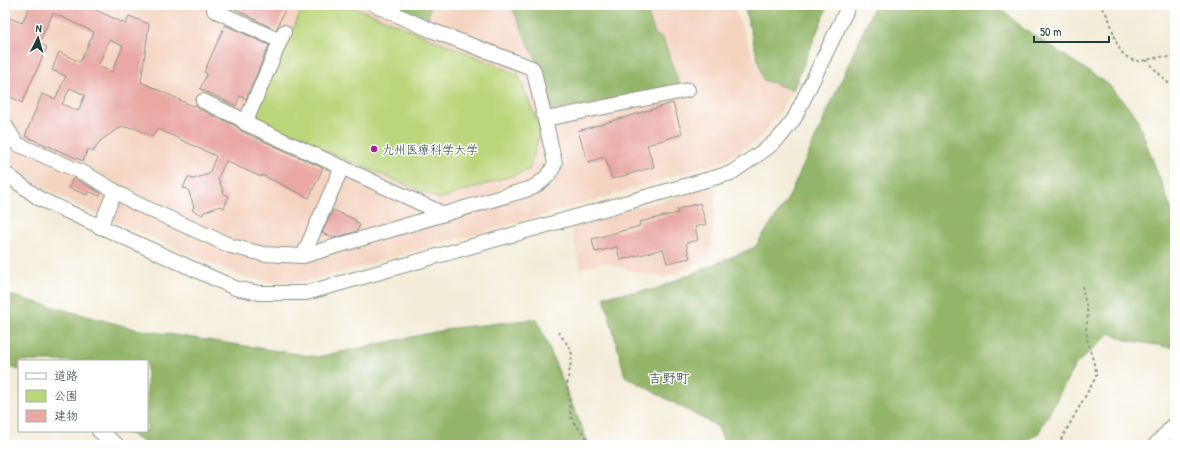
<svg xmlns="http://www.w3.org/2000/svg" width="1180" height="450" font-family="'Patrick Hand','Klee One',sans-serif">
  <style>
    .built { fill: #f4d3c0 }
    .green { fill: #bbd57a; stroke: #6d8957 }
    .forest { fill: #94b66a; stroke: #5a7a4f }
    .building { fill: #e9a8a4; fill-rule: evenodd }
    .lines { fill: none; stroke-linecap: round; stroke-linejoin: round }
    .minor-casing { stroke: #899486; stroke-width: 16 }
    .path { stroke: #899486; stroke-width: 2; stroke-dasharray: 3 3; stroke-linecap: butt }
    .minor { stroke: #fff; stroke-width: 14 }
    .poi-dot { fill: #b5179e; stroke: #fff; stroke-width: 1.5 }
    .labels { text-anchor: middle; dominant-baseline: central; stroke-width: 3; stroke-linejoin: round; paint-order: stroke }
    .poi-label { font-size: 12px; fill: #1f3d34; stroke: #fff; text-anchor: start }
    .quarter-label { font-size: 14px; fill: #1f3d34; stroke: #fff }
  </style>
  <rect width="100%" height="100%" fill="#fff"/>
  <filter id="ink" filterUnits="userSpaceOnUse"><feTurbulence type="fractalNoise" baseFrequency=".025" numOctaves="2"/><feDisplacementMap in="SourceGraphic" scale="8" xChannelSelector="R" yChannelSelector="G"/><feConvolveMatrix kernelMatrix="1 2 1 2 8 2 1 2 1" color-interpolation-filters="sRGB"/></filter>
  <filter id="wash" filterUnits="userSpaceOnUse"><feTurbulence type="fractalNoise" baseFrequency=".012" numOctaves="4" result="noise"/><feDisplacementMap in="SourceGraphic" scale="16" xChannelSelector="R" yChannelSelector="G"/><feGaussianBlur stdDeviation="0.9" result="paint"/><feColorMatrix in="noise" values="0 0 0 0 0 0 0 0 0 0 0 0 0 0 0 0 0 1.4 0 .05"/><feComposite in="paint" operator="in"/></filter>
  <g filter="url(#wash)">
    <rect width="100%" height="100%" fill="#f3ecd8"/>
    <path class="built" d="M5 5H391L428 22 430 5H511L539 67 552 111 655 34 647 11 653 5H733L763 80 793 90 778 115 758 140 722 161 589 202 345 271 311 280 283 283 245 278 86 209 42 187 20 171 5 157Z
      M716 186 710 258 666 277 640 273 604 262 580 269 571 225Z"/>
    <path class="green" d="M304 5H349L518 74 541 131 529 170 440 199 251 120Z"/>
    <path class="forest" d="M391 5H430L428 22Z
      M511 5H653L647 11 655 34 663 39 681 88 552 111 539 67Z
      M744 5H828L793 90 763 80Z
      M875 5H997L1024 29 1108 84 1136 116 1175 219V348L1126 340 1110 333 1075 365 1038 434 1016 445H725L718 427 625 376 604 296 656 289 755 247 789 197Z
      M5 294 135 329 317 357 454 328 537 319 589 445 146 444 125 431H147V361H19V370L5 365Z"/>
    <g id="blocks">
      <path class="building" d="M30 5H85L126 24 129 16 149 24 141 82 193 106 196 105 199 109 236 126 241 131 323 168 309 198 262 175 261 177 226 161 218 178 224 194 229 196 224 208 220 206 204 212 203 215 192 210 194 207 188 189 183 188 188 177 193 179 209 174 216 156 158 129 152 137 135 128 123 127 116 130 100 141 93 152 88 149 83 161 25 136 42 94 55 99 66 76 52 70 59 52 80 62 94 32 53 13 39 43 47 47 22 103 5 94V16L22 23ZM109 40 123 46 112 72 98 66ZM70 88 85 95 78 111 62 104Z
        M227 5H287L276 30Z
        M225 25 269 45 246 99 240 96 236 106 200 89 207 74 204 72Z
        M673 103 682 134 647 145 654 167 612 179 605 157 588 162 578 131Z
        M73 178 101 193 100 196 88 191 87 195 69 188Z
        M700 203 706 224 695 227 698 240 686 243 690 258 667 263 663 249 620 260 617 247 595 252 592 239 640 226 639 222 678 213 677 209Z
        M333 210 356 220 355 222 360 225 357 231 334 238 322 233Z"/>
    </g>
  </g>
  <g filter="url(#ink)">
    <use href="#blocks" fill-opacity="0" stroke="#899486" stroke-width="1"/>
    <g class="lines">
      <g class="minor-casing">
        <path id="minor" d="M214 10 280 41
          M203 101 241 119 245 123 444 214
          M546 119 688 90
          M245 123 284 32
          M5 125 17 144 88 175 135 203 231 246 263 254 303 256 532 188C543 181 550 176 555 163L534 72 532 68 428 29 375 5
          M5 173 40 199 235 288 259 293H306L731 173 766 149 780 137 794 119 849 5
          M100 227 115 191
          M303 256 342 167
          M99 431 117 445
          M1155 445 1175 424"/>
      </g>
      <path class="path" d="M1097 5C1118 17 1108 49 1132 60 1141 63 1152 58 1160 57 1165 56 1170 58 1175 58
        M1146 60 1175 90
        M558 332 571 349 572 356 567 385 571 417 574 423 593 445
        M1058 445 1096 377V371L1087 339 1086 330 1088 314 1082 286"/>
      <use href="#minor" class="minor"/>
    </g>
  </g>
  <circle class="poi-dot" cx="374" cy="149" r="4"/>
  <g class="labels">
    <g class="poi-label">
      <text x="382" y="149">九州医療科学大学</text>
    </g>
    <g class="quarter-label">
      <text x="669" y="377">吉野町</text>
    </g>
  </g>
  <rect width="1180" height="450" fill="none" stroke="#fff" stroke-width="20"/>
  <rect x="18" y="360" width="130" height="72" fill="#ffffff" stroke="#a5b1ae"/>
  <rect x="26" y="373" width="20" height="6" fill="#ffffff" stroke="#a5b1ae"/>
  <text x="54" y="380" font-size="12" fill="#1f3d34">道路</text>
  <rect x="26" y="390" width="20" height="12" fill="#bbd57a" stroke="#a5b1ae"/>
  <text x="54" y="400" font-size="12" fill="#1f3d34">公園</text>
  <rect x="26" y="410" width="20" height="12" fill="#e9a8a4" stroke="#a5b1ae"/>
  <text x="54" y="420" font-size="12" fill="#1f3d34">建物</text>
  <g transform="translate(38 38) rotate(5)" stroke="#ffffff" stroke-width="3" paint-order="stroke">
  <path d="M0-3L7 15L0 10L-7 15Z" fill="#1f3d34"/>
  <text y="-6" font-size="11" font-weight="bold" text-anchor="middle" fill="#1f3d34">N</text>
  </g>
  <path d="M1034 36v6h75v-6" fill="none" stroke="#1f3d34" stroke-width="2"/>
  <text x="1040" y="36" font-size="12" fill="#1f3d34" stroke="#ffffff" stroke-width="3" paint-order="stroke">50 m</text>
</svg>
